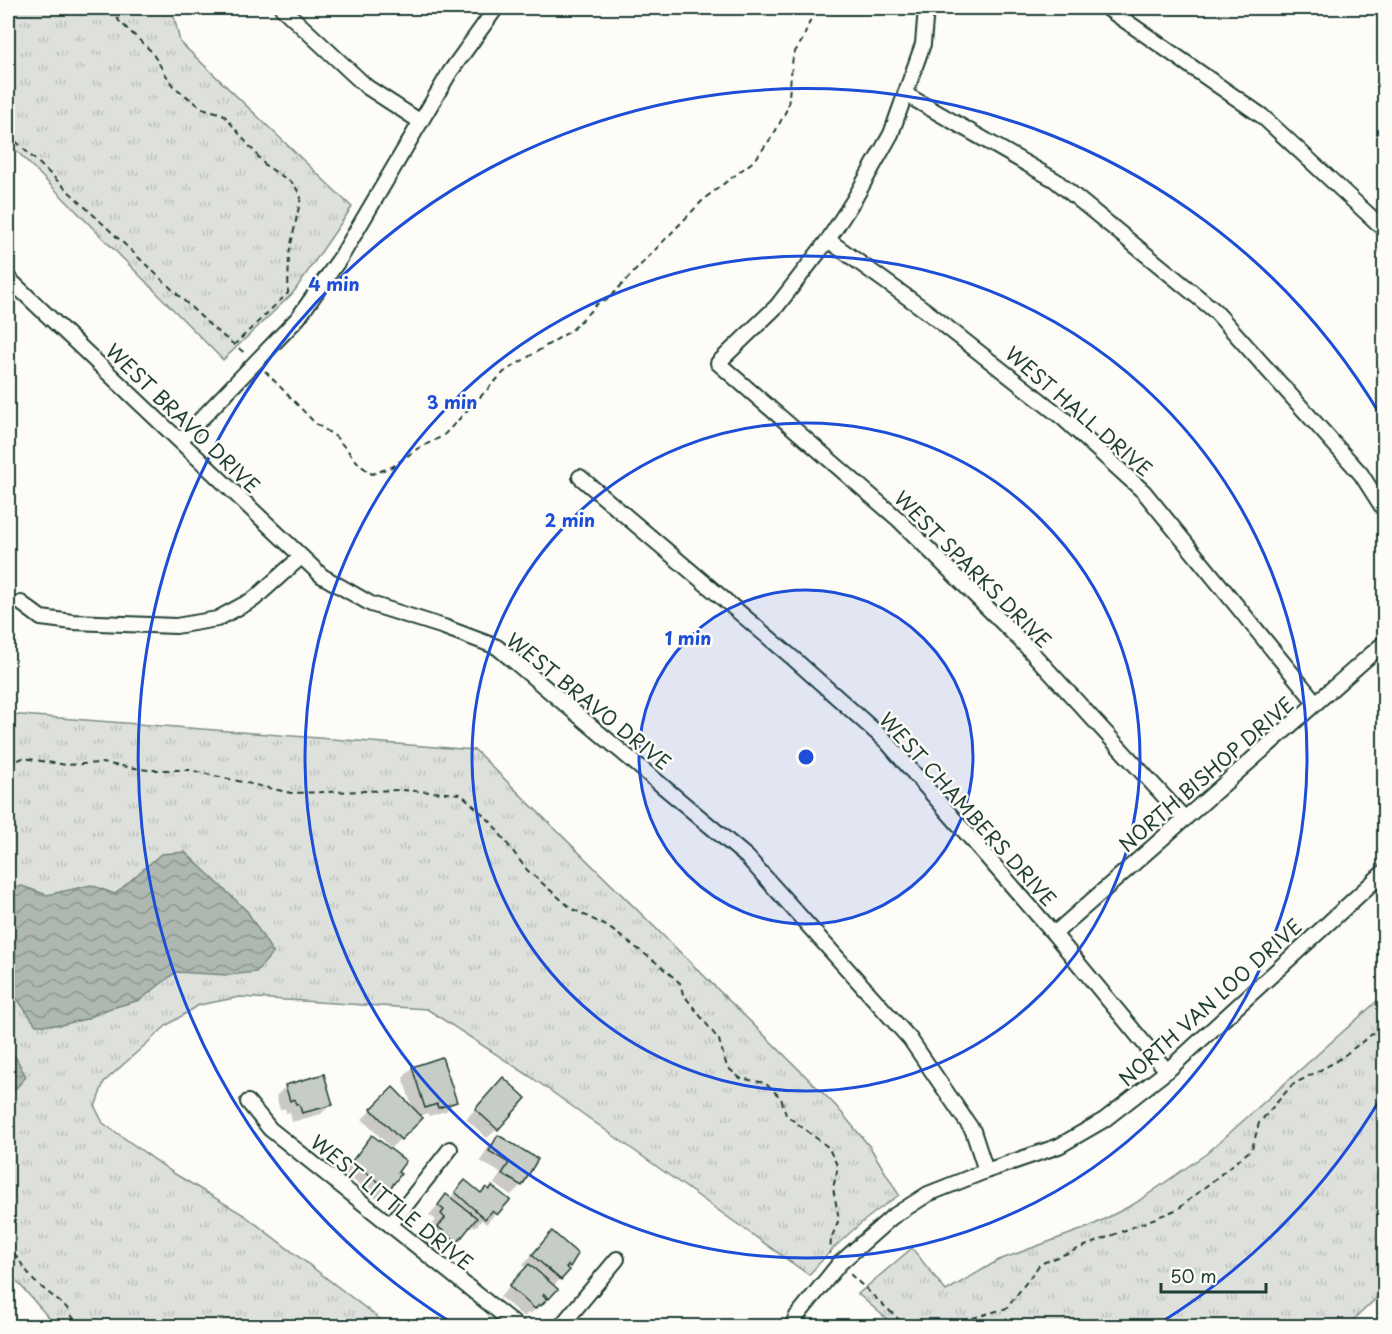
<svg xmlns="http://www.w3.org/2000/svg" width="1392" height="1334" font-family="'Playpen Sans',sans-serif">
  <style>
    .grass { fill: url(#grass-tufts); stroke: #7e8e88; stroke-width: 1.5 }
    .water { fill: url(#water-waves); stroke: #75877f; stroke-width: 1.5 }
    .shadow { fill: #0003 }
    .building { fill: #c6cdc7; stroke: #1f3d34; stroke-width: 1.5 }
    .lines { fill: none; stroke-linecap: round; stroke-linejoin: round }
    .minor-casing { stroke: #1f3d34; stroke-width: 18 }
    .path { stroke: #1f3d34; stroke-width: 2; stroke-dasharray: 6 4.5; stroke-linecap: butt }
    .minor { stroke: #fdfcf7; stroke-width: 14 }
    .ring { fill: none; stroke: #1d4ed8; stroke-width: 3 }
    .labels { text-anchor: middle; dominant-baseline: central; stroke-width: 5; stroke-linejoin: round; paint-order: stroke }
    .street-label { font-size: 20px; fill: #1f3d34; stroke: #fdfcf7 }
    .centre { fill: #1d4ed8; stroke: #fdfcf7; stroke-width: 3 }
    .ring-label { font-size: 18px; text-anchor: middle; font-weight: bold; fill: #1d4ed8; stroke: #fdfcf7; stroke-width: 5; stroke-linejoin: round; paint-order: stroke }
  </style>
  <defs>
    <pattern id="grass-tufts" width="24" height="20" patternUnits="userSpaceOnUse" patternTransform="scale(1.5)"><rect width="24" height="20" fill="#dde0db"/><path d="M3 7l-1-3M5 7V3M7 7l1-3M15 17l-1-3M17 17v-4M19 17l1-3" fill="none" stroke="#bdc1bd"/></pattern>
    <pattern id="water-waves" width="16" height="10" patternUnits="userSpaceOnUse" patternTransform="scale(1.5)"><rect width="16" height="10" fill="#aeb8b1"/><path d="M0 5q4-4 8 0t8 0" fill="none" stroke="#8d9791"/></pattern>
  </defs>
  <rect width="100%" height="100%" fill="#fdfcf7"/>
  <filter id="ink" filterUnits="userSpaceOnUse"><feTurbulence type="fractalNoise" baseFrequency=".0167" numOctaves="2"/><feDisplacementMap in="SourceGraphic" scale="12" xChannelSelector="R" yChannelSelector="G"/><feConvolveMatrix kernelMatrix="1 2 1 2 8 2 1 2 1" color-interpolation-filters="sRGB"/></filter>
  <g filter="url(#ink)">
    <path class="grass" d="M8 8H172L180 42 352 207 293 293 223 360 8 142Z
      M8 714 475 750 836 1106 870 1147 899 1195C866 1217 835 1244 809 1275L531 1077 427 1009 240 997 199 1005 167 1025 104 1082 95 1107 103 1123 175 1174 244 1215 389 1326H56L8 1271Z
      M1384 995V1291L1347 1326H895L858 1294 912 1248 946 1291 999 1260 1089 1227 1134 1204 1206 1154Z"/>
    <path class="water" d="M185 852 247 911 273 953 256 972 228 975 176 972 140 1000 108 1009 86 1019 61 1025H36L15 996 8 988V889L22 886 47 895 91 885 115 894 161 854Z
      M8 1051 14 1054 26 1077 8 1097Z"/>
    <path class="shadow" d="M441 1059 455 1101 446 1111 429 1116 427 1113 419 1116 421 1118 391 1148 362 1119 393 1089 413 1110 403 1078 412 1068Z
      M286 1086 331 1104 321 1114 292 1122 290 1112 286 1113 285 1108 280 1110 276 1096Z
      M494 1089 497 1129 487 1138 466 1119Z
      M372 1137 399 1175 378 1199 343 1172Z
      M498 1137 521 1185 511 1195 494 1184 501 1173 480 1161 489 1146Z
      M455 1192 481 1194 507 1201 486 1224 482 1220 475 1227 471 1224 448 1251 429 1237 436 1228 432 1225 436 1220 429 1215 446 1196 450 1199Z
      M543 1243 577 1254 567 1269 568 1270 553 1287 548 1298 530 1314 528 1313 524 1317 500 1297 526 1268 523 1265Z"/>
    <path class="building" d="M442 1057 457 1102 438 1108 437 1104 425 1108 412 1067Z
      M324 1074 333 1105 302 1113 299 1104H296L294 1099 290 1101 285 1085Z
      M503 1077 526 1098 498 1130 475 1109Z
      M393 1087 423 1118 401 1140 371 1109Z
      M372 1135 406 1161 398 1172 401 1174 389 1190 352 1161Z
      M498 1135 538 1159 522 1186 502 1174 509 1163 489 1151Z
      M465 1180 481 1193 486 1187 489 1190 492 1186 510 1200 497 1215 492 1211 485 1219 455 1192Z
      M446 1194 477 1218 458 1242 438 1227 445 1218 441 1214 444 1210 438 1205Z
      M552 1231 578 1254 570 1267 568 1265 566 1267 570 1270 561 1280 532 1255Z
      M529 1264 558 1289 549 1299 544 1294 543 1296 547 1299 541 1306 539 1304 535 1309 509 1286Z"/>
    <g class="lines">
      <g class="minor-casing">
        <path id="minor" d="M282 8 367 87 421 122
          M926 8 923 44 891 134 855 198 828 240 777 306 718 363 899 520 1024 644 1185 819
          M1107 8 1262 116 1384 229
          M905 94 1055 180 1215 311 1361 474 1384 510
          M828 240 925 310 1064 419 1144 492 1316 703
          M8 278 322 576 371 604 444 627 497 647 747 857 910 1039 973 1131 986 1171
          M180 441 298 318 341 257 450 72 496 8
          M580 477 794 659 886 741 1054 934 1167 1071
          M21 603 41 618 73 622 176 626 217 619 254 599 301 557
          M1054 934 1384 643
          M248 1102 270 1129 517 1326
          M391 1224 450 1149
          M561 1326 617 1259
          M792 1326 797 1316 839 1264 892 1217 928 1194 986 1171 1059 1146 1104 1120 1167 1071 1384 872"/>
      </g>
      <path class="path" d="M112 8 119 21 151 51 173 86 202 108 223 114 265 165 294 184 301 197 289 254 288 293 235 344
        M8 134 214 329 246 354
        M265 371 315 423 336 437 360 465 372 474 392 467 417 449 443 436 504 372 572 330 597 304 607 300 705 198 755 160 774 134 788 107 793 55 803 39 815 8
        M8 764 23 758 66 765 101 763 148 770H189L291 793 402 790 461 794 491 822 527 870 571 908 608 927 657 963 680 983 683 994 719 1040 727 1067 740 1078 765 1083 781 1098 786 1115 828 1147 838 1167 833 1188 839 1219 831 1239 830 1254
        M8 1245 34 1281 67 1308 78 1326
        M850 1274 906 1326
        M965 1326 973 1318 1007 1308 1040 1264 1178 1209 1252 1149 1259 1123 1292 1085 1337 1061 1384 1025"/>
      <use href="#minor" class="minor"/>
    </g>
  </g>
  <circle cx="806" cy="757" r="167" fill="#1d4ed8" fill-opacity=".12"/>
  <g class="ring">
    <circle cx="806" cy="757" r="167"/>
    <circle cx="806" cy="757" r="334"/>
    <circle cx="806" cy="757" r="501"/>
    <path d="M1382 1096A668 668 0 0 1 1160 1323M452 1323A668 668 0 1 1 1382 418"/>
  </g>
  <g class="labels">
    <g class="street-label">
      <text transform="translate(1079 411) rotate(41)">WEST HALL DRIVE</text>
      <text transform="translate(183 418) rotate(44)">WEST BRAVO DRIVE</text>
      <text transform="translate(973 569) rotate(45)">WEST SPARKS DRIVE</text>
      <text transform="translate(589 701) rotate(39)">WEST BRAVO DRIVE</text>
      <text transform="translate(1206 774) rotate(-41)">NORTH BISHOP DRIVE</text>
      <text transform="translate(968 809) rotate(48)">WEST CHAMBERS DRIVE</text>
      <text transform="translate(1210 1002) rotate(-42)">NORTH VAN LOO DRIVE</text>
      <text transform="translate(392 1202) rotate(39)">WEST LITTLE DRIVE</text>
    </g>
  </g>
  <circle cx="806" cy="757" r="9" class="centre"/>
  <g class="ring-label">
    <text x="334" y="291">4 min</text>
    <text x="452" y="409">3 min</text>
    <text x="570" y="527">2 min</text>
    <text x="688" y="645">1 min</text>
  </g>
  <rect width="1392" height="1334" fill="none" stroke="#fdfcf7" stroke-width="30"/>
  <rect x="15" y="15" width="1362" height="1304" fill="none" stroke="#1f3d34" stroke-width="2" filter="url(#ink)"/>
  <path d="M1161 1283v9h105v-9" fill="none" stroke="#1f3d34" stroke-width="3"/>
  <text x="1170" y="1283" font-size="18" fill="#1f3d34" stroke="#fdfcf7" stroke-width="4.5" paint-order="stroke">50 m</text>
</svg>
